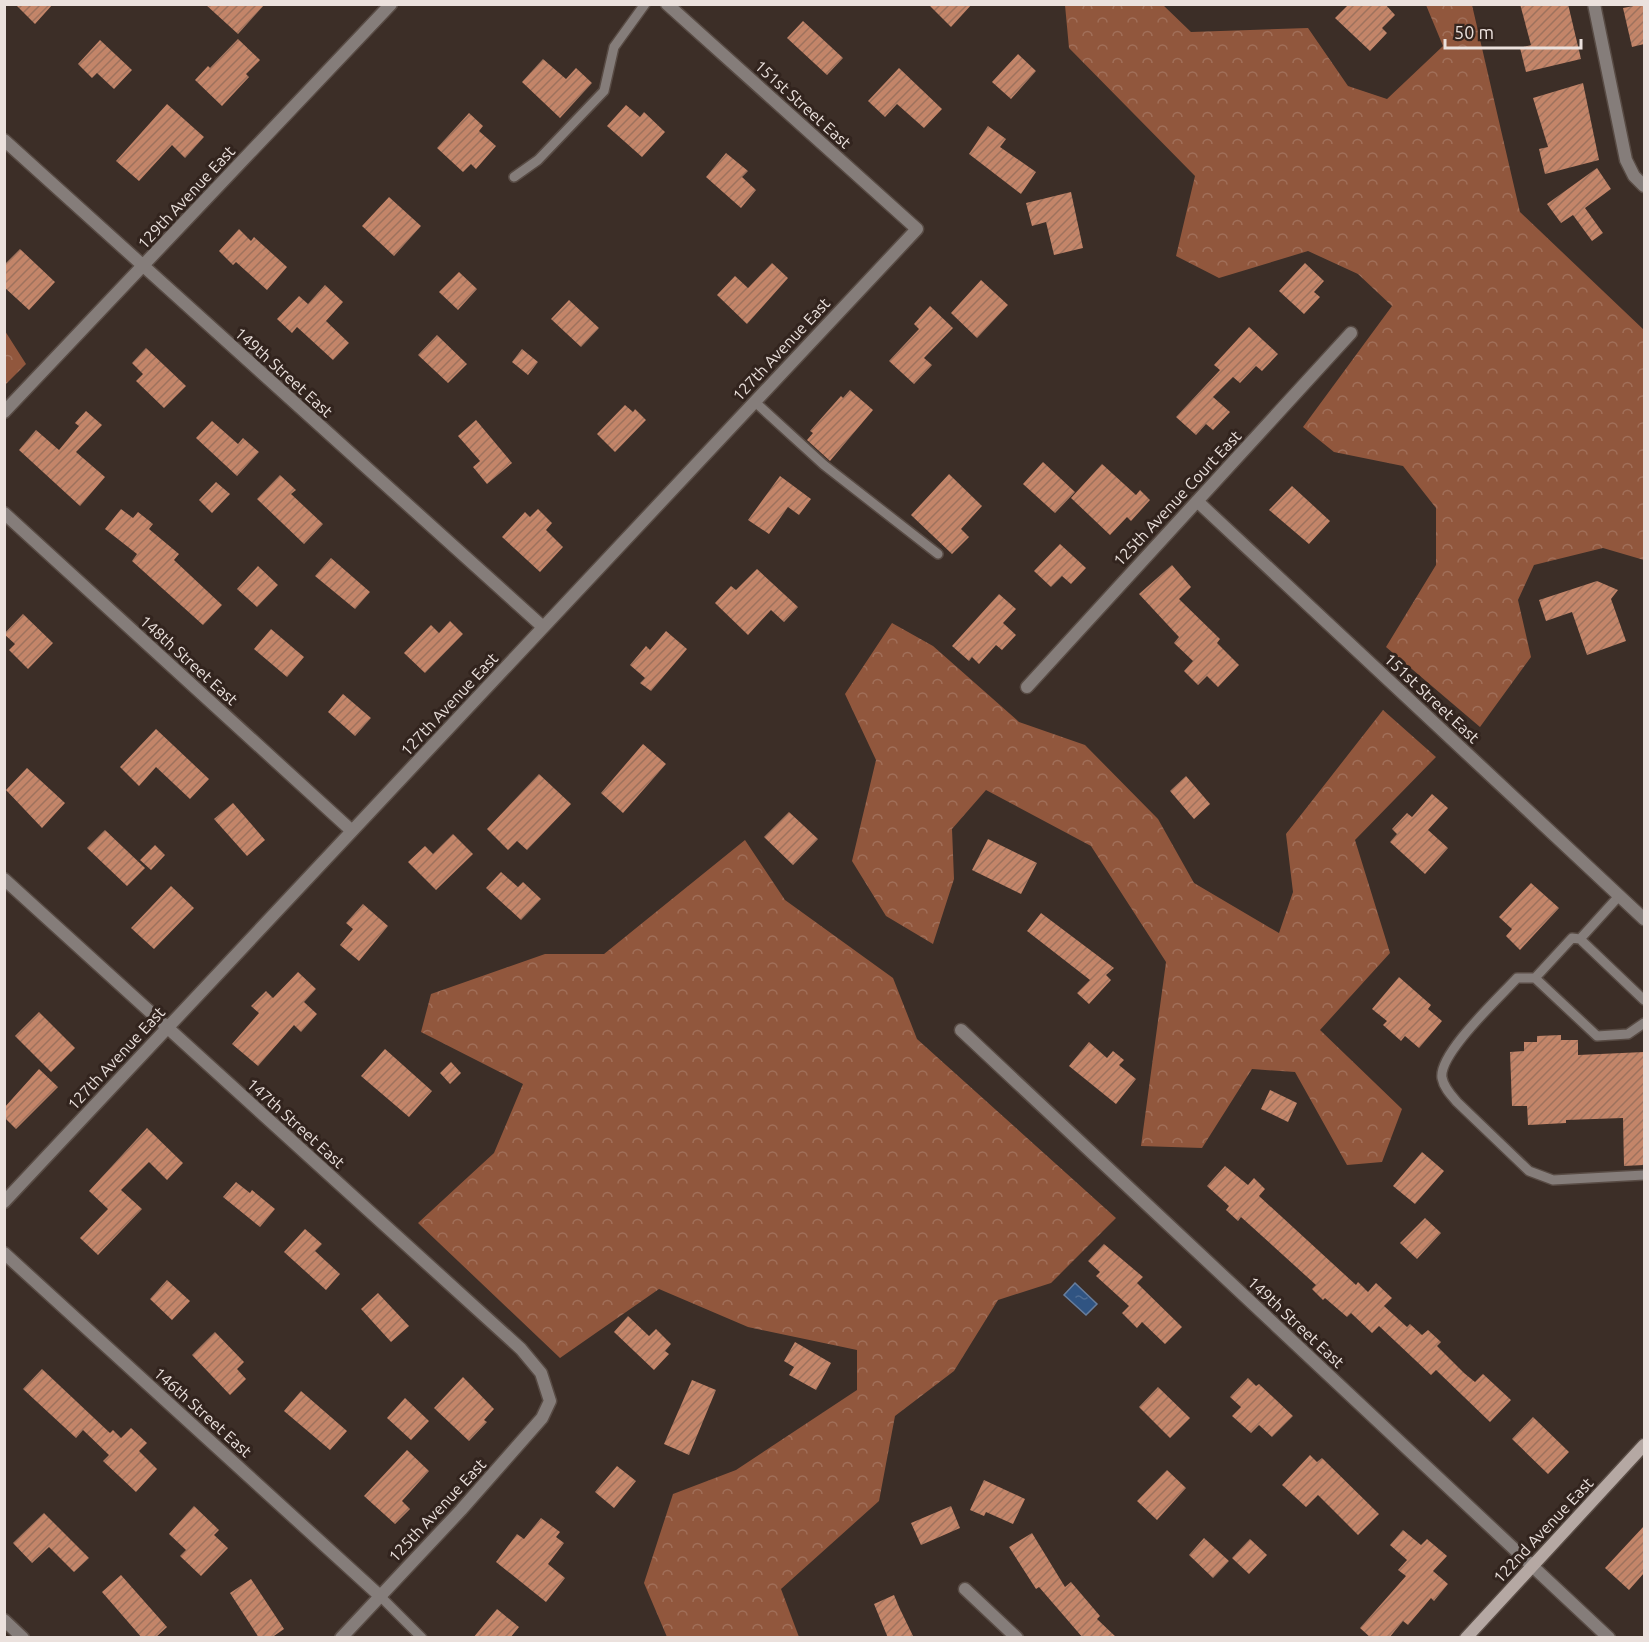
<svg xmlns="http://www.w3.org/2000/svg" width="1649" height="1642" font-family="Ubuntu,sans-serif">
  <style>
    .forest { fill: url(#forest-crowns) }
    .water { fill: url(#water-ripples); stroke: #687e9d; stroke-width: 1.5 }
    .building { fill: url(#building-hatch) }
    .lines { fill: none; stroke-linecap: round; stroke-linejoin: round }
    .service-casing { stroke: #584b44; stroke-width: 12 }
    .minor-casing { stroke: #584b44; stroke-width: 15 }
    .secondary-casing { stroke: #584b44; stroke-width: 15 }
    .service { stroke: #857d7a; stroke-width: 9 }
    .minor { stroke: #857d7a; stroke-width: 12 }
    .secondary { stroke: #b5a8a3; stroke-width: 12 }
    .labels { text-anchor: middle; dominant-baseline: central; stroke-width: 6; stroke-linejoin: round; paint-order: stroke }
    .street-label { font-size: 16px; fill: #ebe1dd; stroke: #32241e }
  </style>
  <defs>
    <pattern id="forest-crowns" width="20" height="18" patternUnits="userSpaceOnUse" patternTransform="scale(1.5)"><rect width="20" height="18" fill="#91573d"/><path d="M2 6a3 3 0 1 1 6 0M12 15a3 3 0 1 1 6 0" fill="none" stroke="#a16f59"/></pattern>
    <pattern id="water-ripples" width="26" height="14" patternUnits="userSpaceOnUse" patternTransform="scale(1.5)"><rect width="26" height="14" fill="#305482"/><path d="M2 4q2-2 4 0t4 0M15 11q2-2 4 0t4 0" fill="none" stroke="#4e6c93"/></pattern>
    <pattern id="building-hatch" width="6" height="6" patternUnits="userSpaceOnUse" patternTransform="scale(1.5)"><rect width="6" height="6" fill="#c38569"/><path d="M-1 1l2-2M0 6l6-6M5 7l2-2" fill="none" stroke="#9e725d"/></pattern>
  </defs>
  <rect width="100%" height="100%" fill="#3c2e27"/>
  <path class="forest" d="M1065 5H1163L1191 32 1308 28 1348 86 1387 99 1443 46 1426 5H1472L1520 212 1644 330V560L1603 548 1534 565 1518 600 1531 657 1480 727 1386 647 1436 565V508L1403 466 1334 452 1303 427 1392 306 1358 274 1308 251 1219 278 1176 256 1195 176 1069 48Z
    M5 331 26 364 5 385H4Z
    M892 623 933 646 1019 722 1085 745 1158 819 1194 883 1279 933 1293 892 1286 834 1383 710 1436 757 1355 840 1390 953 1320 1030 1402 1109 1382 1162 1347 1165 1295 1072 1252 1069 1202 1148 1141 1146 1166 962 1091 846 986 790 952 829 954 879 933 944 886 916 852 861 876 760 845 694Z
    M745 840 785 900 893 978 917 1039 1116 1218 1051 1283 998 1300 954 1371 895 1416 879 1501 781 1589 799 1637H667L644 1583 673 1494 736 1470 857 1390V1350L748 1327 659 1289 560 1358 418 1223 494 1153 523 1084 421 1032 431 994 545 954H604Z"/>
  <path class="water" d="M1075 1283 1097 1304 1086 1315 1064 1295Z"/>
  <path class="building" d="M15 4H53L35 24Z
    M205 4H265L238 34Z
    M928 4H972L951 27Z
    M1349 4H1385L1395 15 1382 28 1387 33 1370 51 1335 18Z
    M1520 4H1568L1581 59 1526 72 1520 48 1531 45Z
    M1644 4V44L1632 47 1623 8Z
    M803 21 843 58 827 75 787 38Z
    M238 39 260 60 246 74 249 77 222 106 195 80 208 66 210 68Z
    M100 40 132 70 114 89 97 73 92 78 78 64Z
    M1018 54 1036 71 1011 99 992 82Z
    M543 59 566 79 576 68 592 83 560 118 522 82Z
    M899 68 942 109 924 128 897 104 885 117 868 101Z
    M1583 83 1599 160 1545 174 1539 149 1548 147 1533 98Z
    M167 104 204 137 185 158 172 145 139 181 116 161Z
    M626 105 640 117 644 112 665 132 642 157 607 126Z
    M469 113 483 126 479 131 496 146 476 169 471 164 463 172 437 148Z
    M988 126 1006 139 1000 147 1036 172 1021 194 969 154Z
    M726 153 748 171 742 177 756 190 741 208 706 177Z
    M1597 168 1611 189 1585 208 1603 233 1592 241 1573 215 1561 223 1547 204Z
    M1071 192 1083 248 1054 255 1046 222 1032 226 1026 203Z
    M389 197 421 226 394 256 362 226Z
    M239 229 251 241 254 237 287 267 267 290 236 262 233 265 219 251Z
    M20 249 55 282 29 310 4 287V265Z
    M772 263 788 278 747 324 717 295 735 276 748 288Z
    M1305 263 1324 281 1314 292 1320 297 1304 314 1279 291Z
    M459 272 477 289 458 310 439 292Z
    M981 280 1008 305 977 338 951 313Z
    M325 285 343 302 326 321 349 343 333 360 297 327 292 333 277 319 299 296 308 304Z
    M569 300 599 328 581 347 551 319Z
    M930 306 953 328 924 358 932 365 914 384 889 361 919 329 914 324Z
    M1249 327 1278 354 1262 371 1256 366 1240 383 1233 377 1213 397 1230 412 1213 430 1206 424 1196 435 1176 417 1220 370 1214 365Z
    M437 335 467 364 448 383 418 355Z
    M146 348 186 386 164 408 136 381 143 374 132 363Z
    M522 349 538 362 528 375 512 362Z
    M850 390 873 410 830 461 807 440 813 433 810 431 841 396 843 398Z
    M625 405 633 412 635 409 646 420 615 452 597 434Z
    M86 411 102 425 76 452 105 477 80 506 19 450 36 430 59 450 79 426 75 423Z
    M476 420 512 463 487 484 473 467 480 461 458 436Z
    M212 421 238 444 243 438 259 452 237 476 196 438Z
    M1043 462 1075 492 1055 513 1023 484Z
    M1102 464 1136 495 1140 490 1150 500 1131 521 1127 517 1110 535 1071 498Z
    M949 474 982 506 961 529 969 537 952 554 911 515Z
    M280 475 296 490 291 494 323 524 304 544 257 499Z
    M780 476 811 499 799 515 788 507 769 534 748 520Z
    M216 482 230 494 212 513 199 500Z
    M1292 486 1330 521 1309 544 1269 510Z
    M121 509 133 518 138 512 153 524 149 529 179 554 174 560 222 605 203 625 132 561 137 554 105 529Z
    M538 509 552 523 546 530 563 547 540 572 502 537 525 512 530 517Z
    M1060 544 1086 568 1071 584 1062 576 1051 587 1034 571Z
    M331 558 370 592 355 609 315 576Z
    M1172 565 1191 587 1179 599 1220 639 1217 643 1239 665 1218 687 1207 676 1198 685 1184 671 1193 661 1174 643 1179 637 1139 594Z
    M258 566 278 585 257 607 237 589Z
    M757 569 798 607 784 622 771 610 748 635 715 603 731 586 736 590Z
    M1597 581 1618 590 1611 599 1626 641 1587 655 1572 612 1546 621 1539 600Z
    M999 594 1016 609 1003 623 1016 635 1002 650 996 645 979 664 972 657 969 661 952 646Z
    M23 614 53 643 28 669 9 650 15 644 4 634Z
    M450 621 463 634 425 673 404 653 431 625 439 633Z
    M271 629 304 657 287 677 254 649Z
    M666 631 687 649 651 691 640 683 645 678 630 665 646 646 650 650Z
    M343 694 371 718 355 736 328 712Z
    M156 729 209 779 190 799 156 767 139 786 120 767Z
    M643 744 666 764 623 813 601 793Z
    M27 768 65 803 42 828 6 790Z
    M539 774 571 804 527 850 517 841 508 850 487 829Z
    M1186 776 1210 804 1194 819 1170 791Z
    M1432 794 1448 808 1428 830 1448 848 1425 874 1390 842 1397 834 1392 829 1407 813 1412 817Z
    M233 803 265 840 247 856 214 819Z
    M789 812 818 839 793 865 764 837Z
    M105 830 145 868 127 886 87 848Z
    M453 834 473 854 436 890 408 862 425 846 433 854Z
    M988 839 1037 863 1021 894 972 870Z
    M155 845 165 855 151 870 140 860Z
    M501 872 518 887 523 882 541 899 521 920 486 888Z
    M1531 883 1559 908 1520 950 1506 936 1512 929 1499 917Z
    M171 886 194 908 154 949 131 928Z
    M363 904 388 926 359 961 340 945 353 929 346 923Z
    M1041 913 1114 968 1106 975 1111 980 1089 1004 1077 993 1090 980 1027 931Z
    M298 972 316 989 304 1002 317 1014 301 1032 294 1025 258 1066 232 1044 259 1013 251 1006 266 991 273 998Z
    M1399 977 1431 1005 1428 1009 1442 1021 1419 1048 1405 1036 1401 1041 1383 1025 1387 1021 1372 1009Z
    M39 1012 75 1048 51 1072 15 1036Z
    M1561 1035V1040H1578V1055L1644 1052V1165L1624 1166 1623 1118 1566 1120V1123L1528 1125 1527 1106H1512L1510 1052 1524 1051V1042H1537V1036Z
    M1089 1042 1107 1058 1113 1051 1124 1060 1119 1065 1136 1079 1116 1104 1069 1066Z
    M385 1049 432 1091 409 1117 361 1076Z
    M451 1062 461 1073 450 1084 440 1073Z
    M39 1069 58 1087 16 1129 4 1117V1108Z
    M1270 1090 1297 1103 1288 1122 1261 1109Z
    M147 1128 183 1163 167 1180 149 1162 121 1190 142 1209 98 1255 80 1238 108 1209 89 1191Z
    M1422 1152 1444 1171 1415 1204 1393 1186Z
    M1225 1166 1248 1185 1254 1178 1265 1189 1259 1196 1356 1285 1358 1282 1368 1292 1376 1283 1392 1298 1384 1306 1407 1327 1410 1324 1422 1335 1428 1330 1441 1342 1437 1346 1464 1373 1475 1382 1483 1374 1511 1400 1490 1422 1436 1370 1431 1375 1379 1326 1372 1333 1351 1313 1347 1317 1325 1298 1323 1300 1312 1289 1316 1285 1241 1217 1238 1221 1226 1210 1229 1206 1207 1186Z
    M236 1182 250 1193 252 1190 275 1209 260 1227 223 1197Z
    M1425 1218 1441 1233 1417 1259 1400 1243Z
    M305 1229 322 1244 315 1251 340 1274 326 1290 284 1252Z
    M1104 1244 1143 1277 1137 1283 1182 1327 1165 1344 1142 1322 1137 1328 1122 1313 1129 1306 1096 1276 1100 1272 1088 1261Z
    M167 1280 190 1301 172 1320 150 1299Z
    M378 1293 409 1326 391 1342 361 1309Z
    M628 1316 649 1336 656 1329 671 1344 665 1351 669 1354 654 1370 614 1332Z
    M215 1332 244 1362 237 1369 246 1379 230 1395 192 1355Z
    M795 1342 831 1363 816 1390 789 1375 794 1367 784 1361Z
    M42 1369 110 1433 113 1430 121 1438 131 1428 147 1443 139 1451 157 1469 136 1492 103 1461 109 1455 83 1430 76 1438 23 1389Z
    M463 1377 494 1409 484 1420 487 1422 469 1441 434 1408Z
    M1248 1378 1256 1386 1259 1384 1293 1416 1272 1437 1259 1425 1251 1433 1232 1416 1241 1407 1230 1397Z
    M692 1380 716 1390 689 1455 664 1444Z
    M1158 1387 1190 1418 1170 1438 1139 1407Z
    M301 1391 347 1431 330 1450 284 1411Z
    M405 1398 429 1421 411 1440 387 1418Z
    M1533 1417 1569 1452 1548 1474 1512 1439Z
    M407 1450 429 1471 402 1501 410 1509 395 1524 364 1496Z
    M1310 1455 1317 1462 1322 1458 1379 1514 1358 1535 1318 1495 1306 1507 1282 1485Z
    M617 1466 636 1481 614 1508 595 1492Z
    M1167 1470 1186 1488 1157 1520 1137 1501Z
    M984 1480 1025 1499 1013 1524 986 1512 984 1516 970 1510Z
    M194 1506 219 1530 214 1535 228 1548 201 1576 180 1556 186 1550 169 1534Z
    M951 1506 960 1528 921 1545 911 1523Z
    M44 1513 89 1558 74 1572 49 1547 32 1563 13 1543Z
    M541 1518 560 1532 556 1537 564 1543 548 1564 565 1578 546 1602 496 1562 517 1534 524 1539Z
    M1644 1526V1573L1629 1590 1605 1568Z
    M1403 1530 1421 1545 1427 1539 1447 1556 1433 1571 1448 1584 1434 1601 1431 1598 1408 1625 1403 1621 1389 1638H1371L1360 1628 1406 1576 1398 1570 1407 1560 1390 1545Z
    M1032 1533 1065 1587 1071 1582 1100 1616 1097 1619 1117 1638H1083L1039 1587 1036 1589 1009 1547Z
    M1204 1538 1229 1561 1213 1578 1189 1555Z
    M1250 1539 1267 1555 1249 1574 1232 1558Z
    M121 1575 167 1627 155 1638H142L102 1592Z
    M251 1579 284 1629 271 1638H259L230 1593Z
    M894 1595 899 1607 914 1638H888L874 1604Z
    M497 1609 519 1627 510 1638H473Z"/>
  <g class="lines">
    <g class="service-casing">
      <path id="service" d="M514 177 538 160 604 91 614 47 645 4
        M755 402 824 465 938 554
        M1580 939 1619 896
        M1535 978 1597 1036 1628 1034 1644 1023
        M1644 1000 1580 939 1572 938 1535 978H1517C1500 997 1438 1054 1442 1078 1444 1088 1451 1095 1457 1102L1529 1171 1553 1180 1644 1175
        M380 1596 422 1638"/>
    </g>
    <g class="minor-casing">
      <path id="minor" d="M1594 4 1626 160 1634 176 1644 186
        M4 140 543 627
        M4 412 391 4
        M1197 501 1644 919
        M4 513 352 831
        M1027 687 1351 333
        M4 879 521 1349 541 1373 550 1401 542 1418 461 1510 341 1638
        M961 1030 1609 1638
        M4 1202 917 229 667 4
        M4 1253 380 1596
        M965 1589 1017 1638
        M4 1620 23 1638"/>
    </g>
    <g class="secondary-casing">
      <path id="secondary" d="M1466 1638 1644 1445"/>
    </g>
    <use href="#service" class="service"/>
    <use href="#minor" class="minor"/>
    <use href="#secondary" class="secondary"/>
  </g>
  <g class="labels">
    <g class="street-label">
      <text transform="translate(803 104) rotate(42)">151st Street East</text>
      <text transform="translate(186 197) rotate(-47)">129th Avenue East</text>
      <text transform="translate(781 349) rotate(-47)">127th Avenue East</text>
      <text transform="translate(284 372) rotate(42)">149th Street East</text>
      <text transform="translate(1177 498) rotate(-47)">125th Avenue Court East</text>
      <text transform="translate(189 660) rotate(42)">148th Street East</text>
      <text transform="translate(1432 698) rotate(43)">151st Street East</text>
      <text transform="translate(449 704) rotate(-47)">127th Avenue East</text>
      <text transform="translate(116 1058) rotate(-47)">127th Avenue East</text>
      <text transform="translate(296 1123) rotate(42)">147th Street East</text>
      <text transform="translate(1296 1322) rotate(43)">149th Street East</text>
      <text transform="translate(203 1412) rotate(42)">146th Street East</text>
      <text transform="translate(437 1510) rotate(-47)">125th Avenue East</text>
      <text transform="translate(1543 1530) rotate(-47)">122nd Avenue East</text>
    </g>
  </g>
  <rect width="1649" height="1642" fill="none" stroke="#ebe1dd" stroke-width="12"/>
  <path d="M1445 39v9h136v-9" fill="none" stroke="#ebe1dd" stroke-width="3"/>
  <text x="1454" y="39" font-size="18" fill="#ebe1dd" stroke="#32241e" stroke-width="4.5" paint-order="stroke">50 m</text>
</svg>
